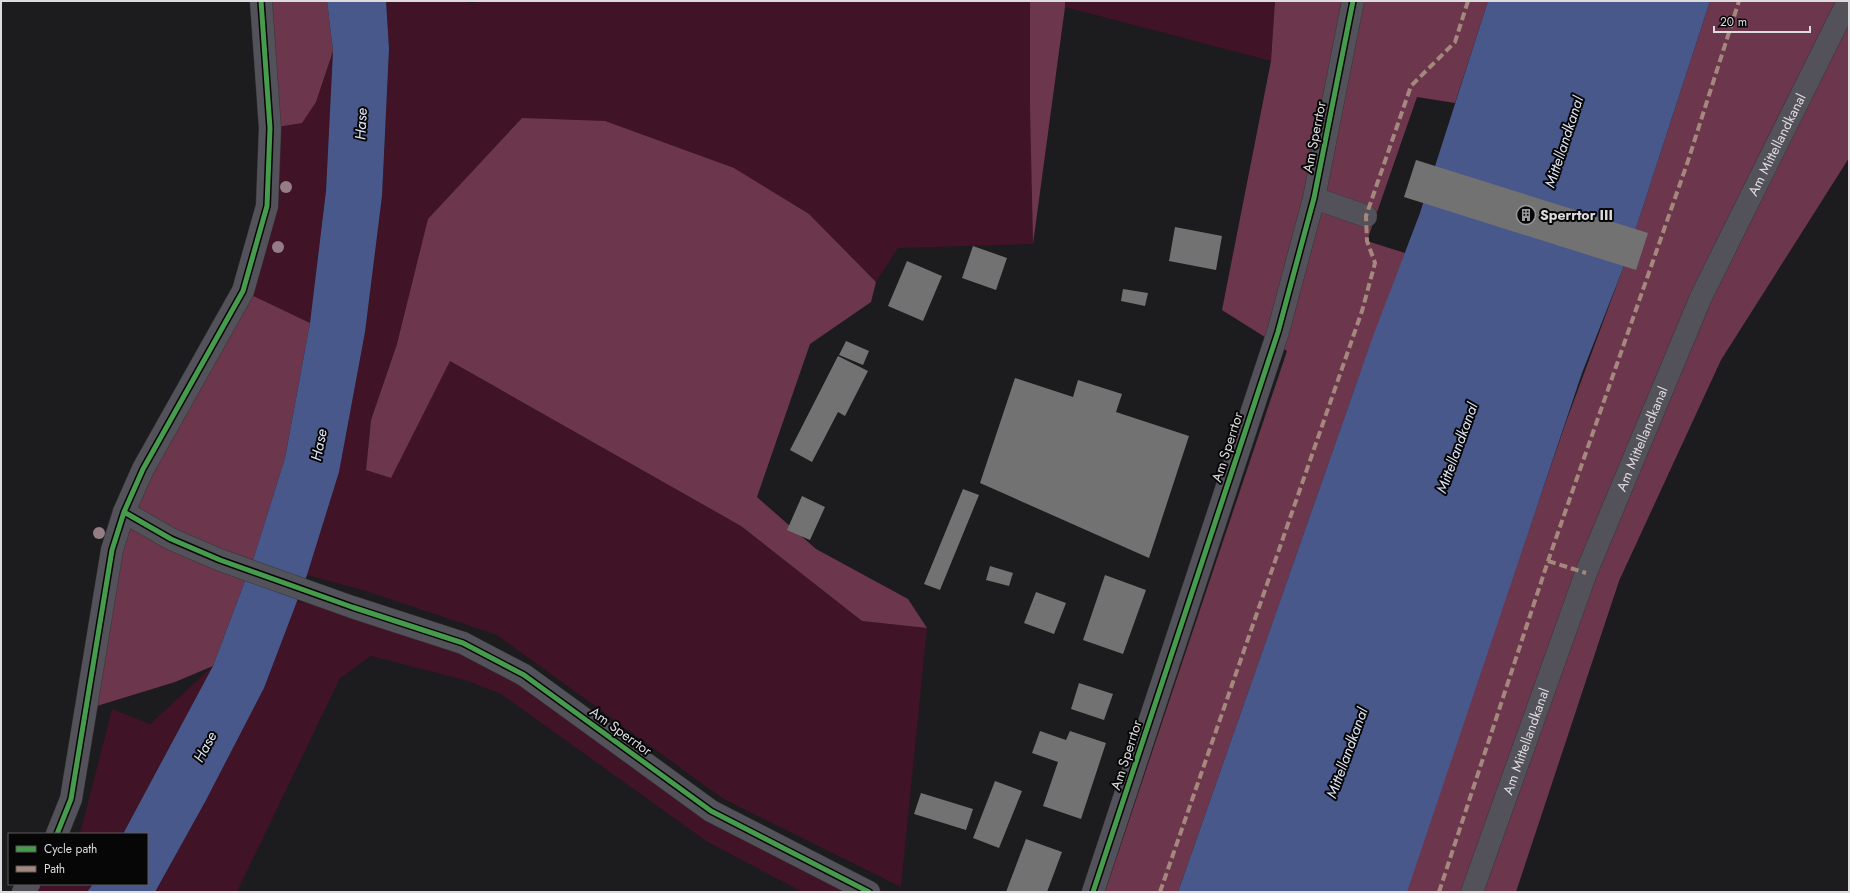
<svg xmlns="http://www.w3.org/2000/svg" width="1850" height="893" font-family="Jost,sans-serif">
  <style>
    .green { fill: #401327 }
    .forest { fill: #6c374c }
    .water { fill: #49588b }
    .building { fill: #737273 }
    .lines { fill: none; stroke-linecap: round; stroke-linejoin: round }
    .minor-casing { stroke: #373638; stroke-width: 23 }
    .minor { stroke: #535159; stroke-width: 22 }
    .quiet { stroke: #a5887d; stroke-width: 4; stroke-dasharray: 8 4; stroke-linecap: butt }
    .cycleway-casing { stroke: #060607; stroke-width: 8 }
    .cycleway { stroke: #469c4c; stroke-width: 5 }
    .tree { fill: #947d85 }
    .labels { text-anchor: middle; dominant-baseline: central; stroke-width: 4; stroke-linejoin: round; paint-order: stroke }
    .street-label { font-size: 14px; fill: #dddbde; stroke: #060607 }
    .poi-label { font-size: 14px; font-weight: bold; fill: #dddbde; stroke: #060607; text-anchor: start }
    .water-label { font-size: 15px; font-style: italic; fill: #dee4f5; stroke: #060607 }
  </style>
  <rect width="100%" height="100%" fill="#1c1b1d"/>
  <path class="green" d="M386 1H461L473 3 475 1H1030L1033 244 898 248 876 282 809 214 397 344 371 420 366 469 390 478 450 361 741 526 862 621 927 628 901 887 722 798 497 635 366 591 307 575 339 472 365 332 382 196 389 49Z
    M1065 1H1275L1271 61 1065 7Z
    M333 51 326 191 310 323 243 291 270 128 316 102Z
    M297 601 385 621 498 666 856 892H802L706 841 501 694 468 681 371 656 340 678 237 892H155L205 802 264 688Z
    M213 666 123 834H78L81 830 112 709 150 724Z
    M41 884H93L87 892H35Z"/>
  <path class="forest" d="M261 1H327L333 51 316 102 302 123 270 128Z
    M1030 1H1065V7L1033 244 1030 107Z
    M1275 1H1488L1455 103 1417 97 1367 241 1405 253 1357 382 1178 892H1105L1287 351 1222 310 1271 61Z
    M1710 1H1849V158L1721 360 1619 581 1516 892H1404L1566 422 1622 271Z
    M522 118 605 121 734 168 809 214 876 282 871 302 810 344 757 497 816 549 908 599 927 628 862 621 741 526 450 361 391 478 366 470 371 420 397 344 428 219Z
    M243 291 310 323 285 458 254 557 213 666 175 682 87 709 112 550Z"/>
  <path class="water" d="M327 1H386L389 49 382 196 365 332 339 472 307 575 264 688 205 802 155 892H87L93 884H147V834H123L213 666 254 557 285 458 310 323 326 191 333 51Z
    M1488 1H1710L1622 271 1582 373 1407 892H1178L1372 339 1420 213Z"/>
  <path class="building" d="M1416 160 1648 233 1636 270 1404 197Z
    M1175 227 1222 236 1216 270 1169 261Z
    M973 246 1007 258 996 290 962 278Z
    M907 261 942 276 923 321 888 306Z
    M1123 289 1148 293 1145 306 1121 301Z
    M846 341 869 351 863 365 839 355Z
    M838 356 868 371 845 416 838 412 812 462 790 450Z
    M1015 378 1073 397 1078 380 1122 394 1116 412 1189 436 1149 558 980 483Z
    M963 489 979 495 940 590 924 584Z
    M802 496 825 507 810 540 787 530Z
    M990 566 1013 573 1009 586 986 580Z
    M1105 575 1146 590 1123 654 1083 640Z
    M1036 592 1066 603 1054 634 1024 623Z
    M1079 683 1113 694 1104 720 1071 709Z
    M1040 731 1066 740 1070 731 1106 743 1081 819 1043 806 1058 762 1032 753Z
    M995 781 1022 791 999 848 973 838Z
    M921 793 973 809 966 830 914 814Z
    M1026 839 1062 852 1047 892H1006Z"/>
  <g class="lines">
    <g class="minor-casing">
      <g id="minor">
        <path d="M1314 198 1366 216"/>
        <path d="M124 512 171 539 220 560 352 607 463 643 524 675 711 811 869 892"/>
        <path d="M57 834 71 799 112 550 124 512 143 469 243 291 267 206 270 128 261 1"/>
        <path d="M23 892 29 884"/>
        <path d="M1093 892 1278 332 1314 198 1353 1"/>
        <path id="s1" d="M1472 892 1586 573 1701 297 1848 1"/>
      </g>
    </g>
    <use href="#minor" class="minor"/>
    <path class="quiet" d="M1548 561 1586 573
      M1160 892 1362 311 1375 263 1367 241 1366 216 1411 86 1455 42 1468 1
      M1439 892 1548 561 1688 161 1739 1"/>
    <g class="cycleway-casing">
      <path id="cycleway" d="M124 512 171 539 220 560 352 607 463 643 524 675 711 811 869 892
        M57 834 71 799 112 550 124 512 143 469 243 291 267 206 270 128 261 1
        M1093 892 1278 332 1314 198 1353 1"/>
    </g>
    <use href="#cycleway" class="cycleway"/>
  </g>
  <g class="tree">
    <circle cx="286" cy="187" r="6"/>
    <circle cx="278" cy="247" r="6"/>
    <circle cx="99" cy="533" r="6"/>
  </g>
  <defs>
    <g id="building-ring" transform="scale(1)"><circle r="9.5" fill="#060607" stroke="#99989a" stroke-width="1.5"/><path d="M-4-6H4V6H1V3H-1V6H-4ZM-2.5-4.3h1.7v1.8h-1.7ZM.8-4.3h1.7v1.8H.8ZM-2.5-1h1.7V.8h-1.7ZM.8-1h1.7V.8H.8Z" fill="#99989a"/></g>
  </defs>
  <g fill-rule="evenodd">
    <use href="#building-ring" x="1526" y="215"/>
  </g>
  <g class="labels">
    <g class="street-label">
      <text transform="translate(1314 137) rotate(-79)">Am Sperrtor</text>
      <text stroke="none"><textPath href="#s1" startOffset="808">Am Mittellandkanal</textPath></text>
      <text stroke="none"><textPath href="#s1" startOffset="484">Am Mittellandkanal</textPath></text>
      <text transform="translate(1227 447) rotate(-72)">Am Sperrtor</text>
      <text transform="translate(621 731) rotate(36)">Am Sperrtor</text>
      <text stroke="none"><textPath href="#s1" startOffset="160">Am Mittellandkanal</textPath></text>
      <text transform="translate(1126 755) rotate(-72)">Am Sperrtor</text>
    </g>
    <g class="poi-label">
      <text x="1540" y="215">Sperrtor III</text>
    </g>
    <g class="water-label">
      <text transform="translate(361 124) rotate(-87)">Hase</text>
      <text transform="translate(1564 142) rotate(-72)">Mittellandkanal</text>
      <text transform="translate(319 445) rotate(-79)">Hase</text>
      <text transform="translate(1457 448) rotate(-70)">Mittellandkanal</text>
      <text transform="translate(205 747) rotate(-62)">Hase</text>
      <text transform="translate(1347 753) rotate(-70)">Mittellandkanal</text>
    </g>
  </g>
  <rect width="1850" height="893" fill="none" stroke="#dddbde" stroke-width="4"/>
  <rect x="8" y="833" width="140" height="52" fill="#060607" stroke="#5c5b5d"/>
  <rect x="16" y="846" width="20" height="6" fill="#469c4c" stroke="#5c5b5d"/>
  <text x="44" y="853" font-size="12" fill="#dddbde">Cycle path</text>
  <rect x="16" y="866" width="20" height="6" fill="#a5887d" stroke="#5c5b5d"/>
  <text x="44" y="873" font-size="12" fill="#dddbde">Path</text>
  <path d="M1714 26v6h96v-6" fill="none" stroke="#dddbde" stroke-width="2"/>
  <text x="1720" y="26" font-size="12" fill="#dddbde" stroke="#060607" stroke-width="3" paint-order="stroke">20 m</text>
</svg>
